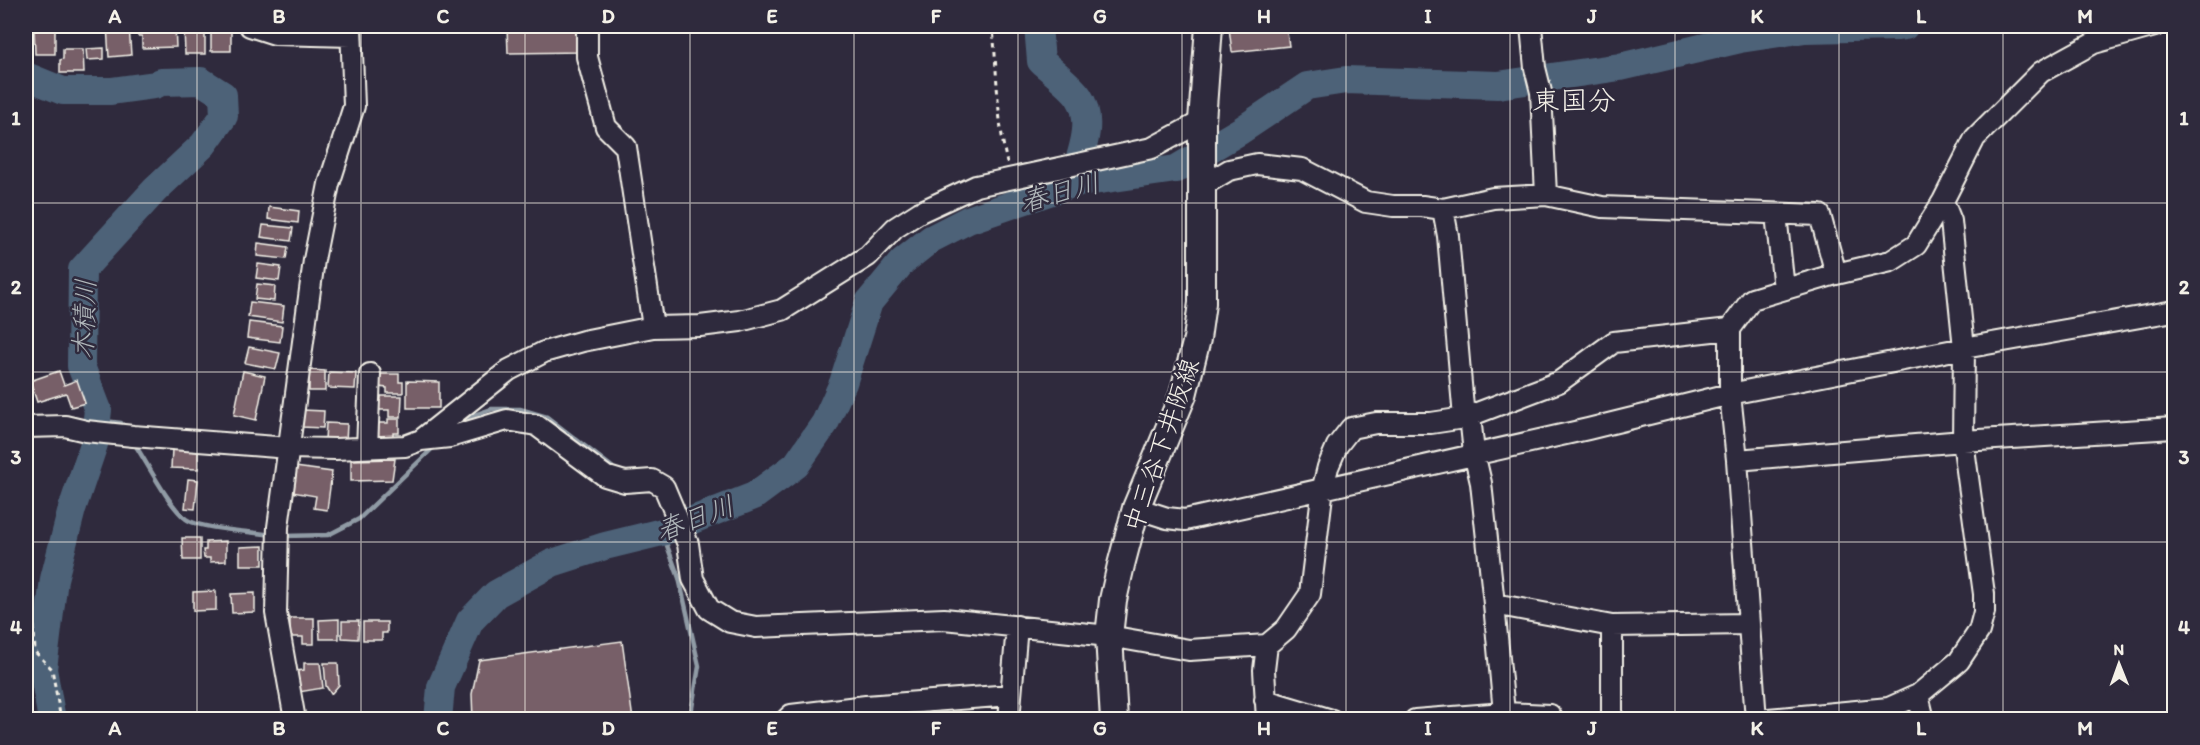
<svg xmlns="http://www.w3.org/2000/svg" width="2200" height="745" font-family="Itim,'Klee One',sans-serif">
  <style>
    .lines { fill: none; stroke-linecap: round; stroke-linejoin: round }
    .stream { stroke: #909ba5; stroke-width: 4.5 }
    .river { stroke: #4d6278; stroke-width: 28 }
    .building { fill: #775e68; stroke: #f4f1e8; stroke-width: 1.5 }
    .minor-casing { stroke: #f4f1e8; stroke-width: 24 }
    .major-casing { stroke: #f4f1e8; stroke-width: 30 }
    .path { stroke: #f4f1e8; stroke-width: 3; stroke-dasharray: 4.5 4.5; stroke-linecap: butt }
    .minor { stroke: #2f2a3d; stroke-width: 20 }
    .major { stroke: #2f2a3d; stroke-width: 26 }
    .grid { fill: none; stroke: #f4f1e8; stroke-width: 1.5; stroke-opacity: 0.55 }
    .labels { text-anchor: middle; dominant-baseline: central; stroke-width: 5; stroke-linejoin: round; paint-order: stroke }
    .street-label { font-size: 26px; fill: #f4f1e8; stroke: #2f2a3d }
    .water-label { font-size: 27px; font-style: italic; fill: #b1b8bb; stroke: #2f2a3d }
    .quarter-label { font-size: 28px; fill: #f4f1e8; stroke: #2f2a3d }
    .neatline { fill: none; stroke: #f4f1e8; stroke-width: 2 }
    .grid-label { font-size: 20px; text-anchor: middle; font-weight: bold; fill: #f4f1e8 }
  </style>
  <rect width="100%" height="100%" fill="#2f2a3d"/>
  <filter id="ink" filterUnits="userSpaceOnUse"><feTurbulence type="fractalNoise" baseFrequency=".0167" numOctaves="2"/><feDisplacementMap in="SourceGraphic" scale="12" xChannelSelector="R" yChannelSelector="G"/><feConvolveMatrix kernelMatrix="1 2 1 2 8 2 1 2 1" color-interpolation-filters="sRGB"/></filter>
  <g filter="url(#ink)">
    <g class="lines">
      <path class="stream" d="M97 420 121 423 125 428
        M455 427 463 419 492 409H520L547 417 612 467
        M134 443C147 463 169 506 186 519 199 529 254 532 272 535
        M662 532 679 578 699 666 690 720
        M284 536 328 535 359 519 436 445"/>
      <path class="river" d="M1038 26 1041 61C1051 70 1073 87 1079 97 1096 123 1079 158 1072 184
        M26 76 63 91H111L155 85 161 82 201 81 223 95 224 116 203 145 155 190 82 270 81 366 98 410 94 444 72 509 54 579 43 669 52 720
        M438 720 441 687 470 621 496 594 552 563 605 546 662 532 754 496 796 465 825 423 843 383 869 302 902 262 931 239 968 220 1072 184 1176 169 1240 131 1307 86 1346 80 1498 85 1620 67 1740 39 1805 29 1898 27 1905 26"/>
    </g>
    <path class="building" d="M34 26H55V54H35Z
      M107 26H129L131 55 109 57Z
      M138 26H175L176 47 142 48V36H138Z
      M184 26H205V54H185Z
      M507 26H581V52L508 53Z
      M1250 26H1286L1289 46 1232 52 1229 28Z
      M211 31H231V51H211Z
      M104 48V59L87 60 86 49Z
      M63 49H83L84 73H60V60L63 59Z
      M269 207 299 211 298 223 268 219Z
      M263 225 293 228 291 241 261 237Z
      M258 243 288 247 286 259 257 256Z
      M258 264 281 267 279 281 256 278Z
      M257 284 275 286 274 301 255 299Z
      M250 302 284 306 282 322 248 317Z
      M249 322 282 326 280 342 247 338Z
      M249 347 280 353 276 369 245 363Z
      M309 370 325 371V391H309Z
      M59 371 64 385 77 380 85 403 71 407 66 393 37 402 30 381Z
      M243 371 265 376 256 420 234 415Z
      M329 372 356 373 355 389 328 388Z
      M380 374H399V382H403V393H387V388L379 387Z
      M407 381 439 382V408H407Z
      M381 396H402L401 417H389V410H378V399H381Z
      M302 410 324 411 323 428 302 427Z
      M388 419H399V433H393V439H377L376 423H388Z
      M326 423 347 424 346 441 325 440Z
      M172 449 198 450V469L171 468Z
      M395 459 392 480 351 481V460Z
      M295 467 332 472 327 510 314 508 316 496 292 492Z
      M188 479 198 480 195 509 185 508Z
      M182 538H200V560H183Z
      M226 541V561L210 562V558H204L203 550H206V542Z
      M263 546V565H240V547Z
      M216 591V610L193 611V592Z
      M255 593V612L232 613 231 594Z
      M290 618H314V644H303V637H290Z
      M339 619V639H320L319 620Z
      M342 621H359L358 639 342 638Z
      M363 622H387V633H382V640H363Z
      M622 641 633 720H473L472 694 479 660Z
      M304 663H320L323 688 299 692 296 671 304 670Z
      M324 663H338L339 685 331 694 326 686Z"/>
    <g class="lines">
      <g class="minor-casing">
        <path id="minor" d="M250 26 275 34 351 36
          M587 26V57L606 127 626 147 653 327
          M1531 26 1535 68 1541 92 1546 195
          M1202 186 1229 170 1257 164 1302 169 1366 202 1393 206H1422L1443 209 1493 198 1546 195 1602 207 1820 215 1836 274
          M1443 209 1448 236 1464 418
          M1776 214 1784 289
          M1470 416 1474 453 1481 483 1494 604 1612 626 1749 624
          M26 427 65 426 86 431 133 436 289 448 335 449 405 446 421 440 450 437 507 420 536 425 605 476 625 482 652 480 664 487 688 544 693 579 709 609 730 622 756 627 944 619 1109 636 1189 650 1267 645 1286 629 1310 594 1323 487 1328 467 1337 446 1351 428 1376 423H1431L1464 418 1559 382 1614 342 1730 329
          M421 440 509 370 544 352 583 341 653 327 700 326 740 321 782 310 868 256 895 228 920 212 976 186 1152 148 1202 121
          M367 448 370 374
          M1737 460 1963 441 2174 428
          M1136 508 1167 518 1185 520 1588 429 1730 394 1964 348 2174 311
          M1494 604 1504 713
          M1918 695 1924 720
          M1265 700 1332 720
          M295 720 276 613 278 527 314 260 329 184 354 106 351 26
          M786 720 791 715 866 706 1011 695
          M1009 720 1017 626
          M1267 720 1264 670 1267 645
          M1415 720 1504 713 1550 715 1553 720
          M1612 720V626
          M1756 720 1737 460 1730 394V329L1752 299 1836 274 1891 261 1916 245 1943 201 1975 138 2041 72 2094 43 2155 26
          M1757 720 1889 708 1918 695 1959 661 1979 631 1984 612V594L1963 441 1964 348 1951 221 1943 201"/>
      </g>
      <g class="major-casing">
        <path id="major" d="M1114 720 1109 636 1113 600 1121 565 1136 508 1183 395 1197 339 1202 303V121L1209 26"/>
      </g>
      <path class="path" d="M995 26 993 28C997 72 997 120 1007 163
        M26 605 33 606 35 652 52 669 61 720"/>
      <use href="#minor" class="minor"/>
      <use href="#major" class="major"/>
    </g>
  </g>
  <path class="grid" d="M197 26V720M361 26V720M525 26V720M690 26V720M854 26V720M1018 26V720M1182 26V720M1346 26V720M1510 26V720M1675 26V720M1839 26V720M2003 26V720M26 203H2174M26 372H2174M26 542H2174"/>
  <g class="labels">
    <g class="street-label">
      <text transform="translate(1161 445) rotate(-71)">中三谷下井阪線</text>
    </g>
    <g class="water-label">
      <text transform="translate(1060 192) rotate(-15)">春日川</text>
      <text transform="translate(84 319) rotate(-88)">木積川</text>
      <text transform="translate(695 518) rotate(-20)">春日川</text>
    </g>
    <g class="quarter-label">
      <text x="1574" y="100">東国分</text>
    </g>
  </g>
  <rect width="2200" height="745" fill="none" stroke="#2f2a3d" stroke-width="66"/>
  <g transform="translate(2119 664) rotate(359)" stroke="#2f2a3d" stroke-width="4.5" paint-order="stroke">
  <path d="M0-4.5L10 22L0 15L-10 22Z" fill="#f4f1e8"/>
  <text y="-9" font-size="16" font-weight="bold" text-anchor="middle" fill="#f4f1e8">N</text>
  </g>
  <rect x="33" y="33" width="2134" height="679" class="neatline"/>
  <g class="grid-label">
    <text x="115" y="23">A</text>
    <text x="279" y="23">B</text>
    <text x="443" y="23">C</text>
    <text x="608" y="23">D</text>
    <text x="772" y="23">E</text>
    <text x="936" y="23">F</text>
    <text x="1100" y="23">G</text>
    <text x="1264" y="23">H</text>
    <text x="1428" y="23">I</text>
    <text x="1592" y="23">J</text>
    <text x="1757" y="23">K</text>
    <text x="1921" y="23">L</text>
    <text x="2085" y="23">M</text>
    <text x="16" y="125">1</text>
    <text x="2184" y="125">1</text>
    <text x="16" y="294">2</text>
    <text x="2184" y="294">2</text>
    <text x="16" y="464">3</text>
    <text x="2184" y="464">3</text>
    <text x="16" y="634">4</text>
    <text x="2184" y="634">4</text>
    <text x="115" y="735">A</text>
    <text x="279" y="735">B</text>
    <text x="443" y="735">C</text>
    <text x="608" y="735">D</text>
    <text x="772" y="735">E</text>
    <text x="936" y="735">F</text>
    <text x="1100" y="735">G</text>
    <text x="1264" y="735">H</text>
    <text x="1428" y="735">I</text>
    <text x="1592" y="735">J</text>
    <text x="1757" y="735">K</text>
    <text x="1921" y="735">L</text>
    <text x="2085" y="735">M</text>
  </g>
</svg>
